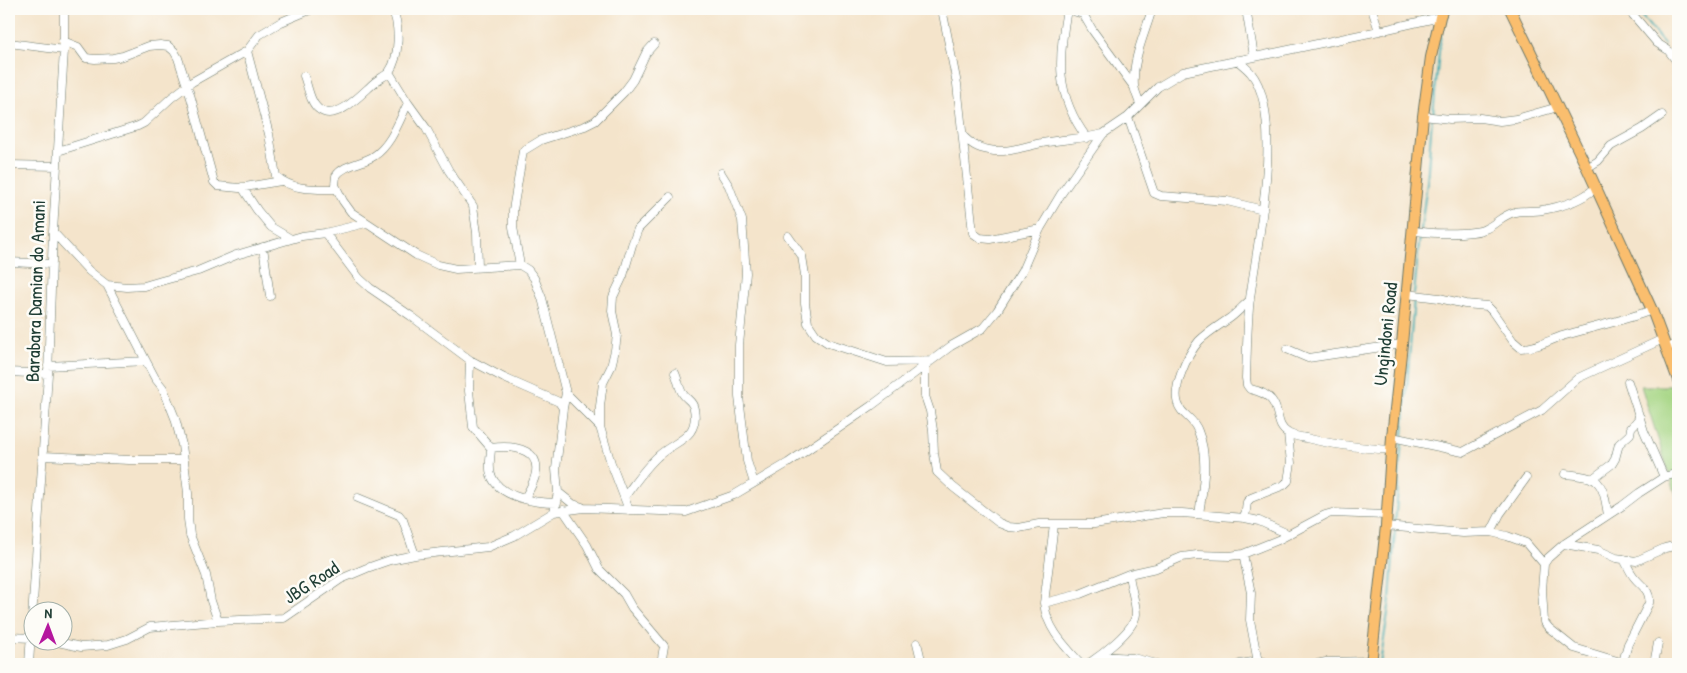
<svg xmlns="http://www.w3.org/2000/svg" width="1687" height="673" font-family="'Patrick Hand',sans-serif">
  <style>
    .green { fill: #a5d583; stroke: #62895c }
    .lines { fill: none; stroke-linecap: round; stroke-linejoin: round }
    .stream { stroke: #39abb1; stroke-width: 2 }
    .minor-casing { stroke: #6a7769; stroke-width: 9 }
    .major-casing { stroke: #6a7769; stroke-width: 12 }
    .minor { stroke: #fff; stroke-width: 8 }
    .major { stroke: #fabe6e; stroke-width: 10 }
    .labels { text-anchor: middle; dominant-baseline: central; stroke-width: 5; stroke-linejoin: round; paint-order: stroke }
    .street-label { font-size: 19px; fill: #1f3d34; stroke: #fdfcf7 }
  </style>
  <rect width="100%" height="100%" fill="#fdfcf7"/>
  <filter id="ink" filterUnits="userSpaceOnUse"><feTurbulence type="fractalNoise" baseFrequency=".02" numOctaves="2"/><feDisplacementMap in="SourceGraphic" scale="10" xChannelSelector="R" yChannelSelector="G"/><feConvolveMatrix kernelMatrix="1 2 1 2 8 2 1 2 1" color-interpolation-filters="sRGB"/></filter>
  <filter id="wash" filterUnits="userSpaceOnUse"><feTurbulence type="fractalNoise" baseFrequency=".0096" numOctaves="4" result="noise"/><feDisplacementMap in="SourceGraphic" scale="20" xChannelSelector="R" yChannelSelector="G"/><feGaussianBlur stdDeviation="1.12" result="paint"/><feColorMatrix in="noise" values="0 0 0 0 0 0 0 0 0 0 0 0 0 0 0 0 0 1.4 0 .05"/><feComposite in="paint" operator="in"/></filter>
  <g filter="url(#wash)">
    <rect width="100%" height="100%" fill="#f4e4cb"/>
    <path class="green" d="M1641 386H1678V501Z"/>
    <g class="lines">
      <path class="stream" d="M1636 9 1664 44
        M1433 115 1441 32
        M1421 229 1427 182 1432 119
        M1414 294 1420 234
        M1403 436 1414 298
        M1395 525 1402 440
        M1380 664 1390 600 1395 530"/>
    </g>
  </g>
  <g filter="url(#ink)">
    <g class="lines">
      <g class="minor-casing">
        <path id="minor" d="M942 9 957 84 973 233 980 238 990 239 1040 229
          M1066 9 1083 14 1093 31 1134 87
          M1067 9C1058 59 1055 95 1087 138
          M1246 9 1254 56
          M1372 9 1379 31
          M1628 9 1657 43 1668 50 1678 63
          M63 41 78 47 86 58 95 59 113 58 123 56 149 46 160 45 168 46 174 51 178 58 191 98 214 182 218 186 239 188 281 181
          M9 43 64 50
          M247 51 269 134 276 176C292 191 316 189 337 189
          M1237 60C1241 64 1247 68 1251 73 1285 115 1257 246 1250 298 1247 324 1247 352 1246 378L1247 385 1250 389C1288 397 1270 423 1288 433 1293 436 1300 437 1306 438 1334 445 1363 448 1391 450
          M389 72 408 103 426 128 449 171 473 206 477 233 478 267
          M304 76C308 86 310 104 320 110 337 122 362 93 374 83 378 79 386 76 389 72 400 57 400 24 392 9
          M408 103C399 121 391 145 374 156 362 164 344 164 336 176L335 185 343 201 351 212 416 255 438 265 456 269 520 265 528 270 534 278 542 298 566 393 563 408
          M1140 104C1138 98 1135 92 1134 86 1132 59 1145 34 1152 9
          M1423 116 1450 119 1480 118 1500 121 1516 119 1558 107
          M1128 117 1154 193 1161 196 1227 201 1263 210
          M963 136C971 144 977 148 989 150 1006 154 1025 146 1042 143 1062 139 1083 139 1103 134
          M58 151 138 126 144 123 171 98 192 82 247 51 259 35 281 22 312 9
          M9 165 57 166
          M1587 168 1598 161 1611 146 1642 129 1662 115
          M721 173 729 186 742 220 746 273 739 345V397L747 461 754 483
          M242 187 257 210 271 227 291 239
          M1412 230C1425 234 1473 235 1485 229 1497 224 1500 216 1515 212 1524 210 1533 212 1542 210 1560 207 1581 201 1595 188
          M53 232 89 271 107 285 127 287 144 286 161 281 198 271 236 255 302 236 325 233 366 223
          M325 233 359 278 370 288 411 316 470 360 504 378 559 402 563 408 556 469 558 492 554 512
          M788 236 802 256 805 275V303L808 323 816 335 828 343 887 362 931 361
          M263 247 270 296
          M9 262 51 264
          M520 265 513 227V210L523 151 541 140 585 126 595 121 624 92 633 80 646 53 654 44
          M107 285 146 361 155 378 163 388 175 418 182 445 188 493V519L190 535 206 575 211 601 218 621
          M1407 294 1439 298 1465 304 1487 306 1492 311 1513 341 1521 348C1536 348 1548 341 1562 336 1592 327 1623 321 1652 310
          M1667 348 1678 343
          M1287 349 1308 358 1402 344
          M470 360 469 391 473 427 491 448C491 457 488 466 491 475 499 498 537 503 557 503
          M925 365V396L930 411 933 430 934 453 937 472 953 487 999 523 1009 527 1019 528 1039 524H1094L1163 513H1182L1245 518 1259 521 1288 534
          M48 366 146 361
          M9 372 48 374
          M1628 382 1644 431 1664 477
          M566 393 600 427
          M1392 437 1463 452 1542 410 1578 378 1663 339
          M491 448C514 445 547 449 533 482 531 488 527 494 524 499
          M43 456 129 460H184
          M1565 474C1572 475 1591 476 1596 481 1605 488 1606 505 1608 515
          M1592 479 1612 464 1615 459 1619 444 1630 434 1631 428 1640 417
          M558 492 573 504 582 507
          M625 496C635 483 645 468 657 457 673 441 700 439 694 409 693 401 687 400 683 394 679 389 678 379 675 373
          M358 498 399 515 403 520 415 555
          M563 510 587 545 599 569 624 594 632 608 664 646 661 664
          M629 510 611 463 600 427V406L603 383 611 367 615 350 617 335 612 311 613 297 623 276 632 245 638 229 670 197
          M1199 514C1203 487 1209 458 1198 431 1194 419 1184 416 1180 408 1169 391 1188 354 1199 341 1208 332 1220 325 1230 318 1237 313 1243 306 1250 300
          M1245 518 1247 502 1251 498 1284 485 1288 481 1291 463 1288 433
          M1054 525 1044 603C1047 629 1065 646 1081 664
          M1386 526 1463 533 1491 532 1507 536 1526 543 1544 564
          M1491 532 1500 514 1526 478
          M1564 544 1598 550 1616 558 1636 561 1665 548 1678 545
          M1243 554 1251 593 1250 620 1257 657 1259 661 1273 664
          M1044 603 1080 594 1129 574 1156 568 1182 557 1197 555 1230 556 1243 554 1278 540 1325 515 1332 513 1386 515
          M9 637 32 638
          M48 640 81 647 108 645 127 639 150 627 218 621 284 618 341 579 367 568 390 560 415 555 488 547 514 536 554 512 584 508 686 512 734 495 788 463 871 406 951 346 983 328 997 311 1022 271 1040 229 1061 194 1103 134 1128 117 1158 87 1183 72 1379 31 1440 17
          M917 643 922 664
          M1101 656 1133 658 1157 664
          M1623 662 1628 644 1649 603C1651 590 1641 586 1634 577 1630 572 1627 565 1624 559
          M29 664 48 374 53 232 64 50V9
          M1088 664C1100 656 1135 630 1136 614 1136 601 1130 587 1129 574
          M1240 664 1259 661
          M1316 664 1326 662 1372 661
          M1627 664 1574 648 1549 628 1544 622 1542 590 1544 564 1548 558 1564 544 1622 506 1639 493 1664 477 1678 473
          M1654 664 1658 643"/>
      </g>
      <g class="major-casing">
        <path id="major" d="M1510 9 1587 168 1652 310 1678 380
          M1371 664 1386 526 1392 437 1402 344 1423 116 1431 57 1440 17 1443 9"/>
      </g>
      <use href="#minor" class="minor"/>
      <use href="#major" class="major"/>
    </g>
  </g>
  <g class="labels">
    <g class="street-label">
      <text transform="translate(35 291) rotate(-88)">Barabara Damian do Amani</text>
      <text transform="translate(1385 334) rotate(-84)">Ungindoni Road</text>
      <text transform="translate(311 582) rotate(-33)">JBG Road</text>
    </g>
  </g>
  <rect width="1687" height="673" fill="none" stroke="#fdfcf7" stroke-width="30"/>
  <g transform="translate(48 626) rotate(1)"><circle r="24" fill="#fdfcf7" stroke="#a4b0a9"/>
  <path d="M0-4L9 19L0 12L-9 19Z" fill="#b5179e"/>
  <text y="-8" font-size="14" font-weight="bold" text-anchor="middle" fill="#1f3d34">N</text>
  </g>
</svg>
